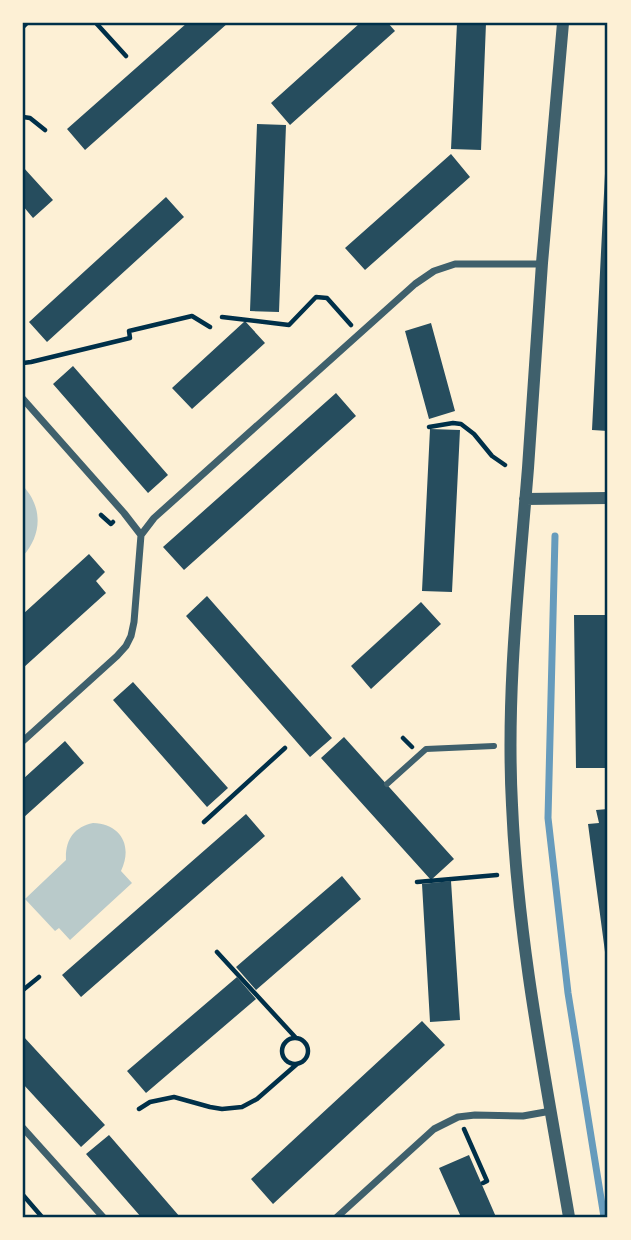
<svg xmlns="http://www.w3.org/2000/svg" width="631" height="1240" font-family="'Fira Sans Condensed',sans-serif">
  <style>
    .green { fill: #b9caca }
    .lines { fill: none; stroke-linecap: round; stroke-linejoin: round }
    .stream { stroke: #669bbc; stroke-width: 7 }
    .building { fill: #264d5e }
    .path { stroke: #003049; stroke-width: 4.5 }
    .pedestrian { stroke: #3f606c; stroke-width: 6 }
    .minor { stroke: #3f606c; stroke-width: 7 }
    .tertiary { stroke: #3f606c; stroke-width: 12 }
    .neatline { fill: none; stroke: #003049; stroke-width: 2.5 }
  </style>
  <rect width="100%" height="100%" fill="#fdf0d5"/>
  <path class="green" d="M23 486C43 507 42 535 23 556Z
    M93 823C121 824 133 846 121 871L132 883 70 940 59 928 55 931 25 899 66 860C65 840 74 827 93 823Z"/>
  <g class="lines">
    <path class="stream" d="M555 536 548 818 568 993 604 1217"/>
  </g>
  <path class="building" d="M187 23H228L85 150 67 129Z
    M360 23H388L395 31 290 125 271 103Z
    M457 23H486L481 150 451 149Z
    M257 124 286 125 279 312 250 311Z
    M451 154 470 177 365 270 345 248Z
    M606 154H608V431L592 430Z
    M23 167 53 200 33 218 23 206Z
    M166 197 184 217 47 342 29 322Z
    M245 321 265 343 192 409 172 388Z
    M431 323 455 411 429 419 405 331Z
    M73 366 168 475 148 493 53 384Z
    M336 393 356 416 184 570 163 547Z
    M430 429 460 430 452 592 422 591Z
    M89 554 105 572 96 581 106 593 23 668V614Z
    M207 596 332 738 310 757 186 616Z
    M421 602 441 624 371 689 351 666Z
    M574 615H608V768H576Z
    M133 682 228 788 207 807 113 700Z
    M344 737 454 859 431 880 321 758Z
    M65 741 84 763 23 818V779Z
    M608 809V967H607L588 824 599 823 596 810Z
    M246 814 265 836 81 997 62 975Z
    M342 876 361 899 256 990 236 967Z
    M451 881 460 1020 430 1022 422 884Z
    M237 977 256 999 146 1093 127 1071Z
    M422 1021 445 1045 273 1204 251 1179Z
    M23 1036 105 1125 81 1147 23 1084Z
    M109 1135 180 1217H141L86 1154Z
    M469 1155 496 1217H461L439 1168Z"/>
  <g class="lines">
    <path class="path" d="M96 23 126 56
      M23 27 27 23
      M23 117 30 118 45 130
      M222 317 289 325 316 297 327 298 351 325
      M23 363 31 362 130 338 129 331 192 316 210 327
      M429 427 453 423 461 424 474 434 492 456 505 465
      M101 515 111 524 113 522
      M403 738 412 747
      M204 822 285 748
      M417 882 497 875
      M217 952 296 1038
      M23 990 39 977
      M282 1051a13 13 0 1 1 26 0a13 13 0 1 1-26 0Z
      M139 1109 150 1102 174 1097 210 1107 222 1109 242 1107 257 1099 297 1064
      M464 1129 487 1181 483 1183
      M23 1195 42 1217"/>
    <path class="pedestrian" d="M387 784 426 749 494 746"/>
    <path class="minor" d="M23 399 124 513 141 535 134 622 131 636 126 646 117 656 23 741
      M141 535 154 518 415 284 434 271 455 264H542
      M23 1128 103 1217
      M337 1217 434 1129 458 1117 475 1115 523 1116 551 1111"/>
    <path class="tertiary" d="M563 23C556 103 549 183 542 263 537 331 533 400 528 468 519 580 506 693 512 805 518 944 546 1081 569 1217
      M525 499 608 498"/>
  </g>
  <rect width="631" height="1240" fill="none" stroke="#fdf0d5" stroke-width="49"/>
  <rect x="24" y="24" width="582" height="1192" class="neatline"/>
</svg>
